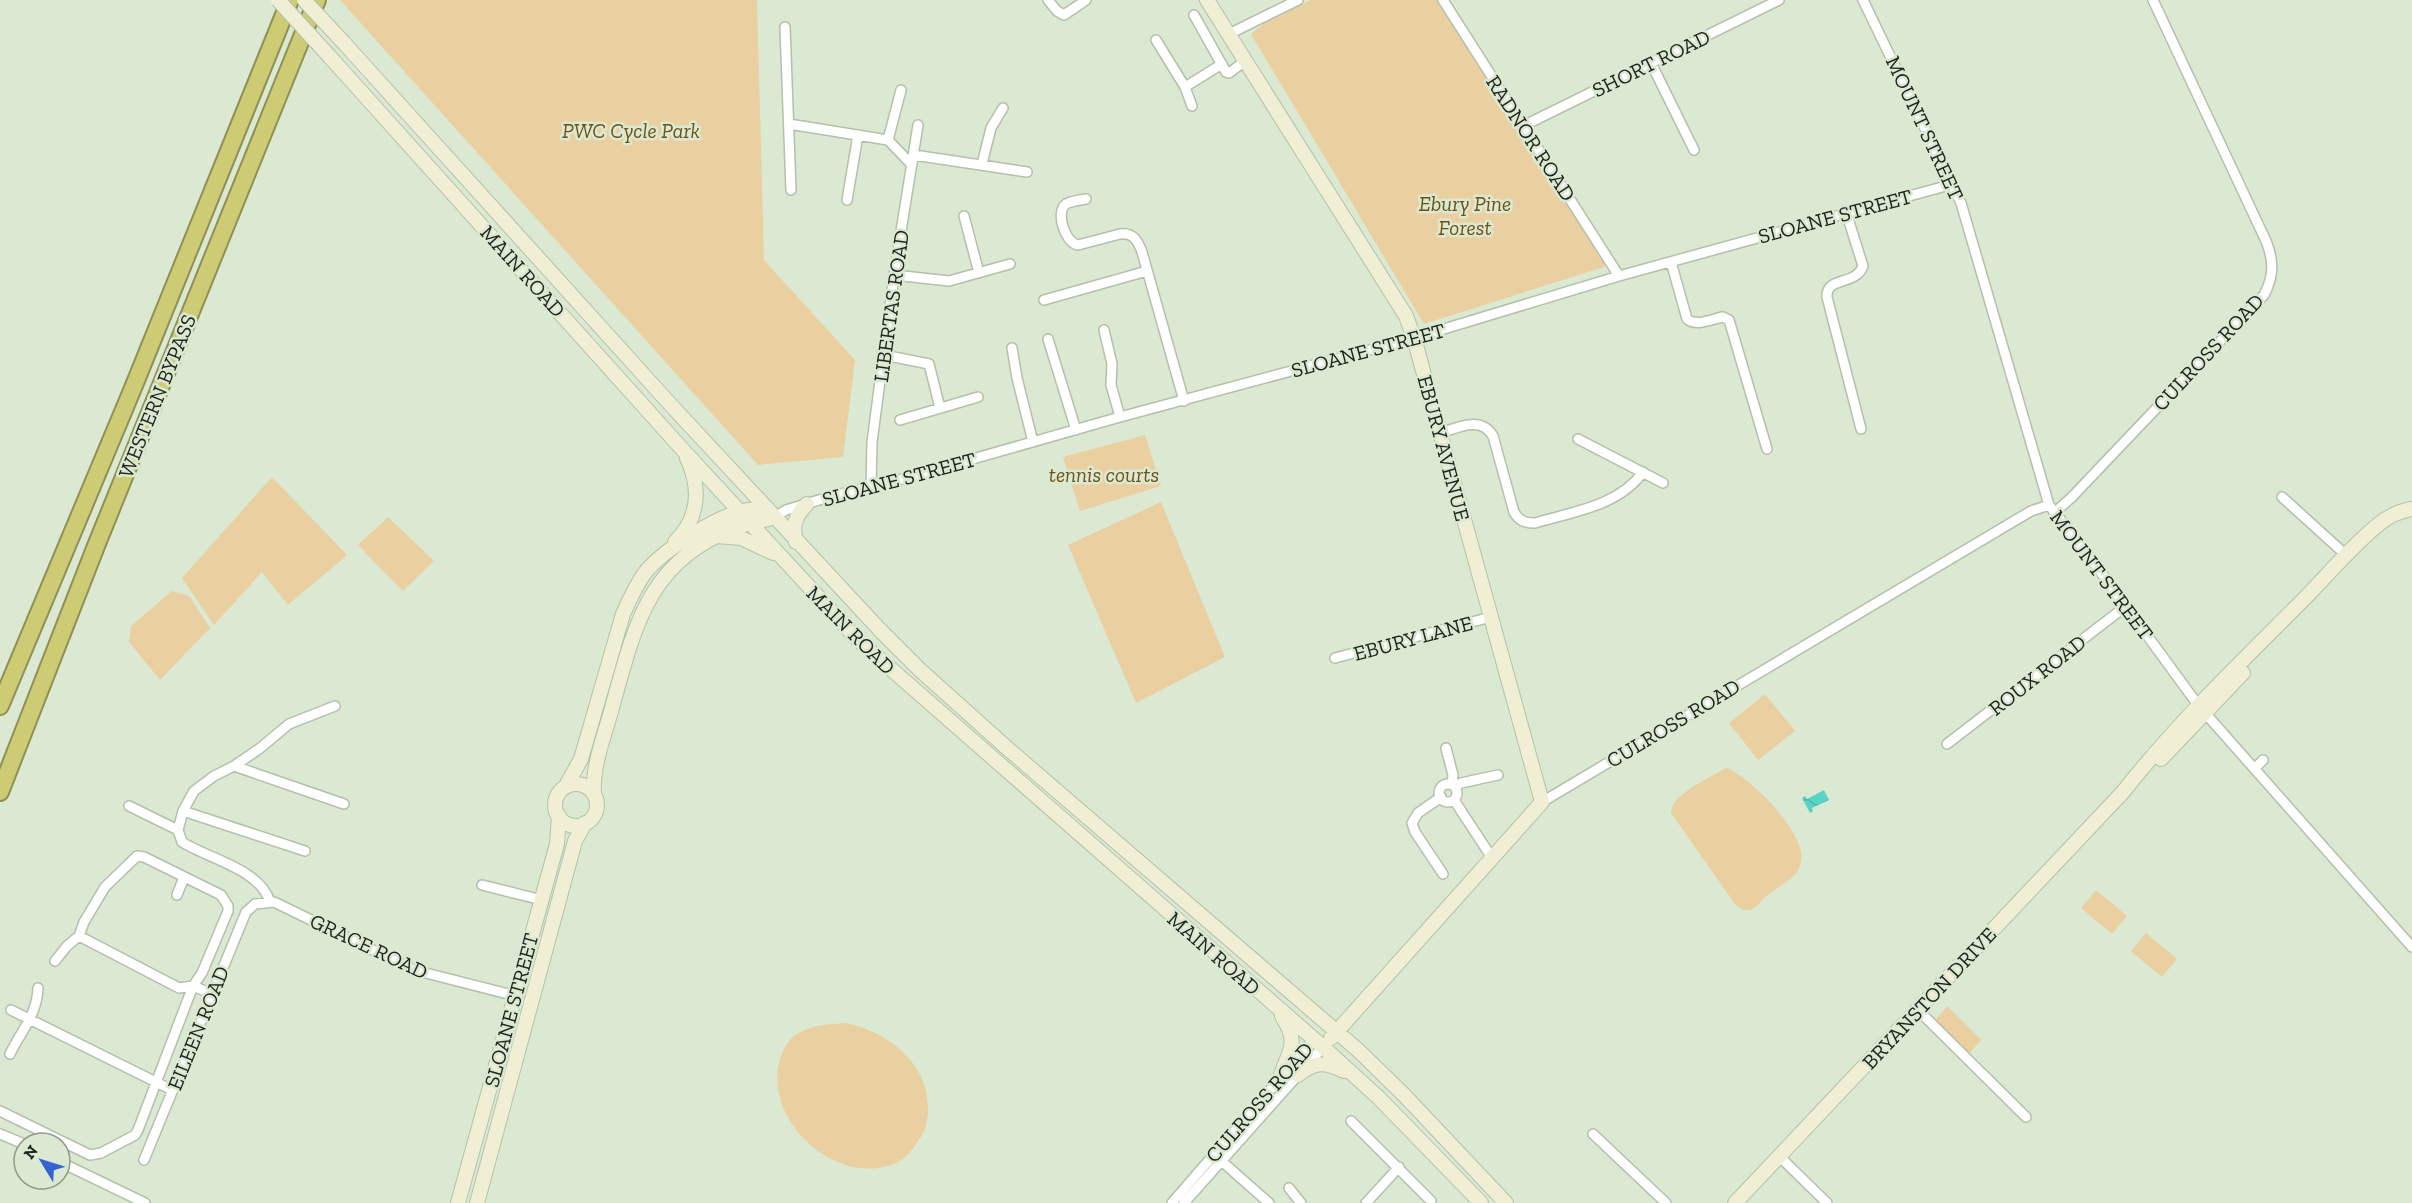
<svg xmlns="http://www.w3.org/2000/svg" width="2412" height="1203" font-family="'Zilla Slab',serif">
  <style>
    .green { fill: #eacfa1 }
    .water { fill: url(#water-waves) }
    .lines { fill: none; stroke-linecap: round; stroke-linejoin: round }
    .street-casing { stroke: #b3c1ab; stroke-width: 12 }
    .secondary-casing { stroke: #b3c1ab; stroke-width: 16 }
    .highway-casing { stroke: #909056; stroke-width: 20 }
    .street { stroke: #fff; stroke-width: 9 }
    .secondary { stroke: #f0efd6; stroke-width: 14 }
    .highway { stroke: #cecb75; stroke-width: 16 }
    .secondary-bridge-casing { stroke: #b3c1ab; stroke-width: 16; stroke-linecap: butt }
    .secondary-bridge { stroke: #f0efd6; stroke-width: 14 }
    .labels { text-anchor: middle; dominant-baseline: central; stroke-width: 5; stroke-linejoin: round; paint-order: stroke }
    .street-label { font-size: 21px; fill: #1e231b; stroke: #dbe9d2 }
    .park-label { font-size: 21px; font-style: italic; fill: #6f5114; stroke: #dbe9d2 }
  </style>
  <defs>
    <pattern id="water-waves" width="16" height="10" patternUnits="userSpaceOnUse" patternTransform="scale(1.5)"><rect width="16" height="10" fill="#59d4c6"/><path d="M0 5q4-4 8 0t8 0" fill="none" stroke="#4db6aa"/></pattern>
  </defs>
  <rect width="100%" height="100%" fill="#dbe9d2"/>
  <path class="green" d="M340 0H757L764 260 855 360 843 457 758 465Z
    M1311 0H1443L1518 129 1607 266 1424 324 1251 34 1266 22Z
    M1145 435 1161 486 1080 511 1063 457Z
    M272 477 347 555 288 605 262 572 214 625 182 578Z
    M1161 502 1225 657 1136 703 1068 545Z
    M388 517 434 561 403 591 358 545Z
    M172 591 189 596 210 628 160 680 129 642 131 626Z
    M1765 694 1795 731 1758 760 1729 723Z
    M1726 768C1751 777 1807 834 1801 862 1797 880 1778 886 1765 897 1760 902 1756 910 1747 910 1742 911 1739 907 1735 904L1671 813C1671 794 1711 777 1726 768Z
    M2096 890 2127 916 2112 934 2081 908Z
    M2146 933 2177 959 2162 977 2131 951Z
    M1947 1006 1981 1040 1967 1056 1934 1022Z
    M846 1023C887 1032 927 1061 928 1107 928 1120 926 1131 918 1141 912 1151 903 1161 891 1165 829 1186 756 1111 783 1051 786 1045 791 1037 797 1034 811 1025 829 1024 846 1023Z"/>
  <path class="water" d="M1824 790 1829 800 1812 808 1813 811 1810 813 1802 798 1805 796 1807 799Z"/>
  <g class="lines">
    <g class="street-casing">
      <path id="street" d="M1048 0 1057 11 1064 15 1086 0
        M1443 0 1619 276
        M1863 0 1961 203 2049 505 2089 556 2198 705 2412 947
        M1194 15 1226 72 1229 73 1245 61
        M785 27 791 190
        M1229 34 1298 0
        M1156 40 1185 87 1192 106
        M1651 63 1694 150
        M1185 87 1222 64
        M789 124 888 140 912 165
        M1523 126 1779 0
        M888 140 901 90
        M914 155 1027 172
        M982 164 991 128 1003 108
        M1086 199C1080 200 1071 201 1066 204 1055 212 1065 243 1078 245L1120 234C1133 232 1138 241 1142 252L1184 401
        M847 200 858 135
        M1846 212 1863 266C1856 286 1826 276 1827 297L1861 429
        M964 216 979 273
        M1671 262 1687 319C1696 327 1712 319 1723 317L1729 320 1767 449
        M894 275 949 281 1010 264
        M1044 300 1147 271
        M1104 330 1112 364 1111 385 1120 417
        M1048 339 1076 430
        M1012 348 1017 378 1033 442
        M884 355 929 364 940 408
        M900 420 978 397
        M1440 433C1457 428 1481 415 1493 436L1514 512C1519 521 1525 523 1535 523 1572 512 1619 506 1643 472
        M1578 439 1663 483
        M871 487 872 442 894 275 918 125
        M2282 497 2346 555
        M2054 513 2072 497 2264 295C2274 276 2274 261 2266 241L2153 0
        M775 517 786 510 832 496 892 482 1120 417 1414 338 1619 276 1953 184
        M1335 658 1491 617
        M1947 744 2126 606
        M1446 748 1453 775 1452 785
        M234 766 344 804
        M2255 768 2263 760
        M1439 793a9 9 0 1 1 18 0a9 9 0 1 1-18 0Z
        M1455 787 1461 783 1498 775
        M1441 797 1418 813 1412 823 1415 832 1443 874
        M1454 800 1492 858
        M1542 802 2031 511 2049 505
        M129 806 178 830
        M183 811 305 851
        M482 885 542 900
        M177 895 184 877
        M270 902C260 869 209 859 182 842L178 830 183 811 194 791 214 776 234 766 259 749 289 724 335 706
        M79 936 179 988 193 986 212 994
        M11 1010 172 1090
        M1918 1010 2026 1117
        M10 1054C21 1031 37 1015 38 988
        M0 1111 90 1155 101 1153 135 1135 138 1130 193 986 202 973 228 911V906L221 895 144 857 137 856 105 887 84 922 79 936 67 946 55 961
        M1351 1121 1431 1201
        M0 1134 24 1144
        M1593 1134 1666 1203
        M1779 1156 1827 1203
        M1217 1157 1269 1203
        M144 1160 246 912 255 904 274 902 414 970 516 996
        M60 1162 145 1203
        M1289 1188 1301 1203
        M1172 1203 1314 1039
        M1184 1203 1323 1047
        M1366 1203 1399 1167"/>
    </g>
    <g class="secondary-casing">
      <path id="secondary" d="M1207 0 1406 316 1414 338 1542 802 1331 1038
        M344 43 669 403 880 630 920 670 1007 748 1359 1051 1405 1096 1506 1203
        M330 57 683 450 858 640 1323 1047 1379 1098 1481 1203
        M717 536 741 538 773 553
        M675 542C699 518 701 488 687 458
        M796 542C792 526 795 516 807 504
        M2161 759 2243 673
        M555 805a21 21 0 1 1 42 0a21 21 0 1 1-42 0Z
        M566 786 581 759 623 614C630 599 637 582 648 569 667 548 712 520 739 512 748 509 758 509 767 508
        M594 794C592 764 606 732 613 704 635 625 649 560 735 528 747 523 762 521 775 517
        M1298 1075C1315 1061 1325 1062 1344 1071
        M1280 1078C1289 1049 1300 1045 1282 1016
        M458 1203 557 844 559 816
        M477 1203 575 841 585 823
        M1735 1203 2123 792C2175 726 2235 668 2295 608 2323 581 2348 549 2379 524 2389 516 2400 511 2412 509"/>
    </g>
    <g class="highway-casing">
      <path id="highway" d="M0 706 133 388 290 0
        M0 792 96 546 317 0"/>
    </g>
    <use href="#street" class="street"/>
    <use href="#secondary" class="secondary"/>
    <use href="#highway" class="highway"/>
    <g class="secondary-bridge-casing">
      <path id="secondary-bridge" d="M278 0 330 57
        M304 0 344 43"/>
    </g>
    <use href="#secondary-bridge" class="secondary-bridge"/>
  </g>
  <g class="labels">
    <g class="street-label">
      <text transform="translate(1651 63) rotate(-26)">SHORT ROAD</text>
      <text transform="translate(1925 128) rotate(65)">MOUNT STREET</text>
      <text transform="translate(1531 138) rotate(57)">RADNOR ROAD</text>
      <text transform="translate(1835 216) rotate(-15)">SLOANE STREET</text>
      <text transform="translate(523 271) rotate(48)">MAIN ROAD</text>
      <text transform="translate(891 306) rotate(-82)">LIBERTAS ROAD</text>
      <text transform="translate(1368 350) rotate(-15)">SLOANE STREET</text>
      <text transform="translate(2208 352) rotate(-47)">CULROSS ROAD</text>
      <text transform="translate(157 396) rotate(-68)">WESTERN BYPASS</text>
      <text transform="translate(1444 448) rotate(75)">EBURY AVENUE</text>
      <text transform="translate(899 479) rotate(-15)">SLOANE STREET</text>
      <text transform="translate(2102 575) rotate(53)">MOUNT STREET</text>
      <text transform="translate(851 630) rotate(45)">MAIN ROAD</text>
      <text transform="translate(1413 638) rotate(-15)">EBURY LANE</text>
      <text transform="translate(2037 675) rotate(-38)">ROUX ROAD</text>
      <text transform="translate(1673 723) rotate(-31)">CULROSS ROAD</text>
      <text transform="translate(369 946) rotate(25)">GRACE ROAD</text>
      <text transform="translate(1214 953) rotate(41)">MAIN ROAD</text>
      <text transform="translate(1929 998) rotate(-47)">BRYANSTON DRIVE</text>
      <text transform="translate(511 1010) rotate(-75)">SLOANE STREET</text>
      <text transform="translate(198 1028) rotate(-68)">EILEEN ROAD</text>
      <text transform="translate(1259 1102) rotate(-49)">CULROSS ROAD</text>
    </g>
    <g class="park-label">
      <text x="631" y="130">PWC Cycle Park</text>
      <text x="1465" y="203">Ebury Pine<tspan x="1465" dy="24">Forest</tspan></text>
      <text x="1104" y="474">tennis courts</text>
    </g>
  </g>
  <g transform="translate(42 1161) rotate(308)"><circle r="28" fill="#dbe9d2" stroke="#8f9a89" stroke-width="1.5"/>
  <path d="M0-4.5L10 22L0 15L-10 22Z" fill="#3463d3"/>
  <text y="-9" font-size="16" font-weight="bold" text-anchor="middle" fill="#1e231b">N</text>
  </g>
</svg>
